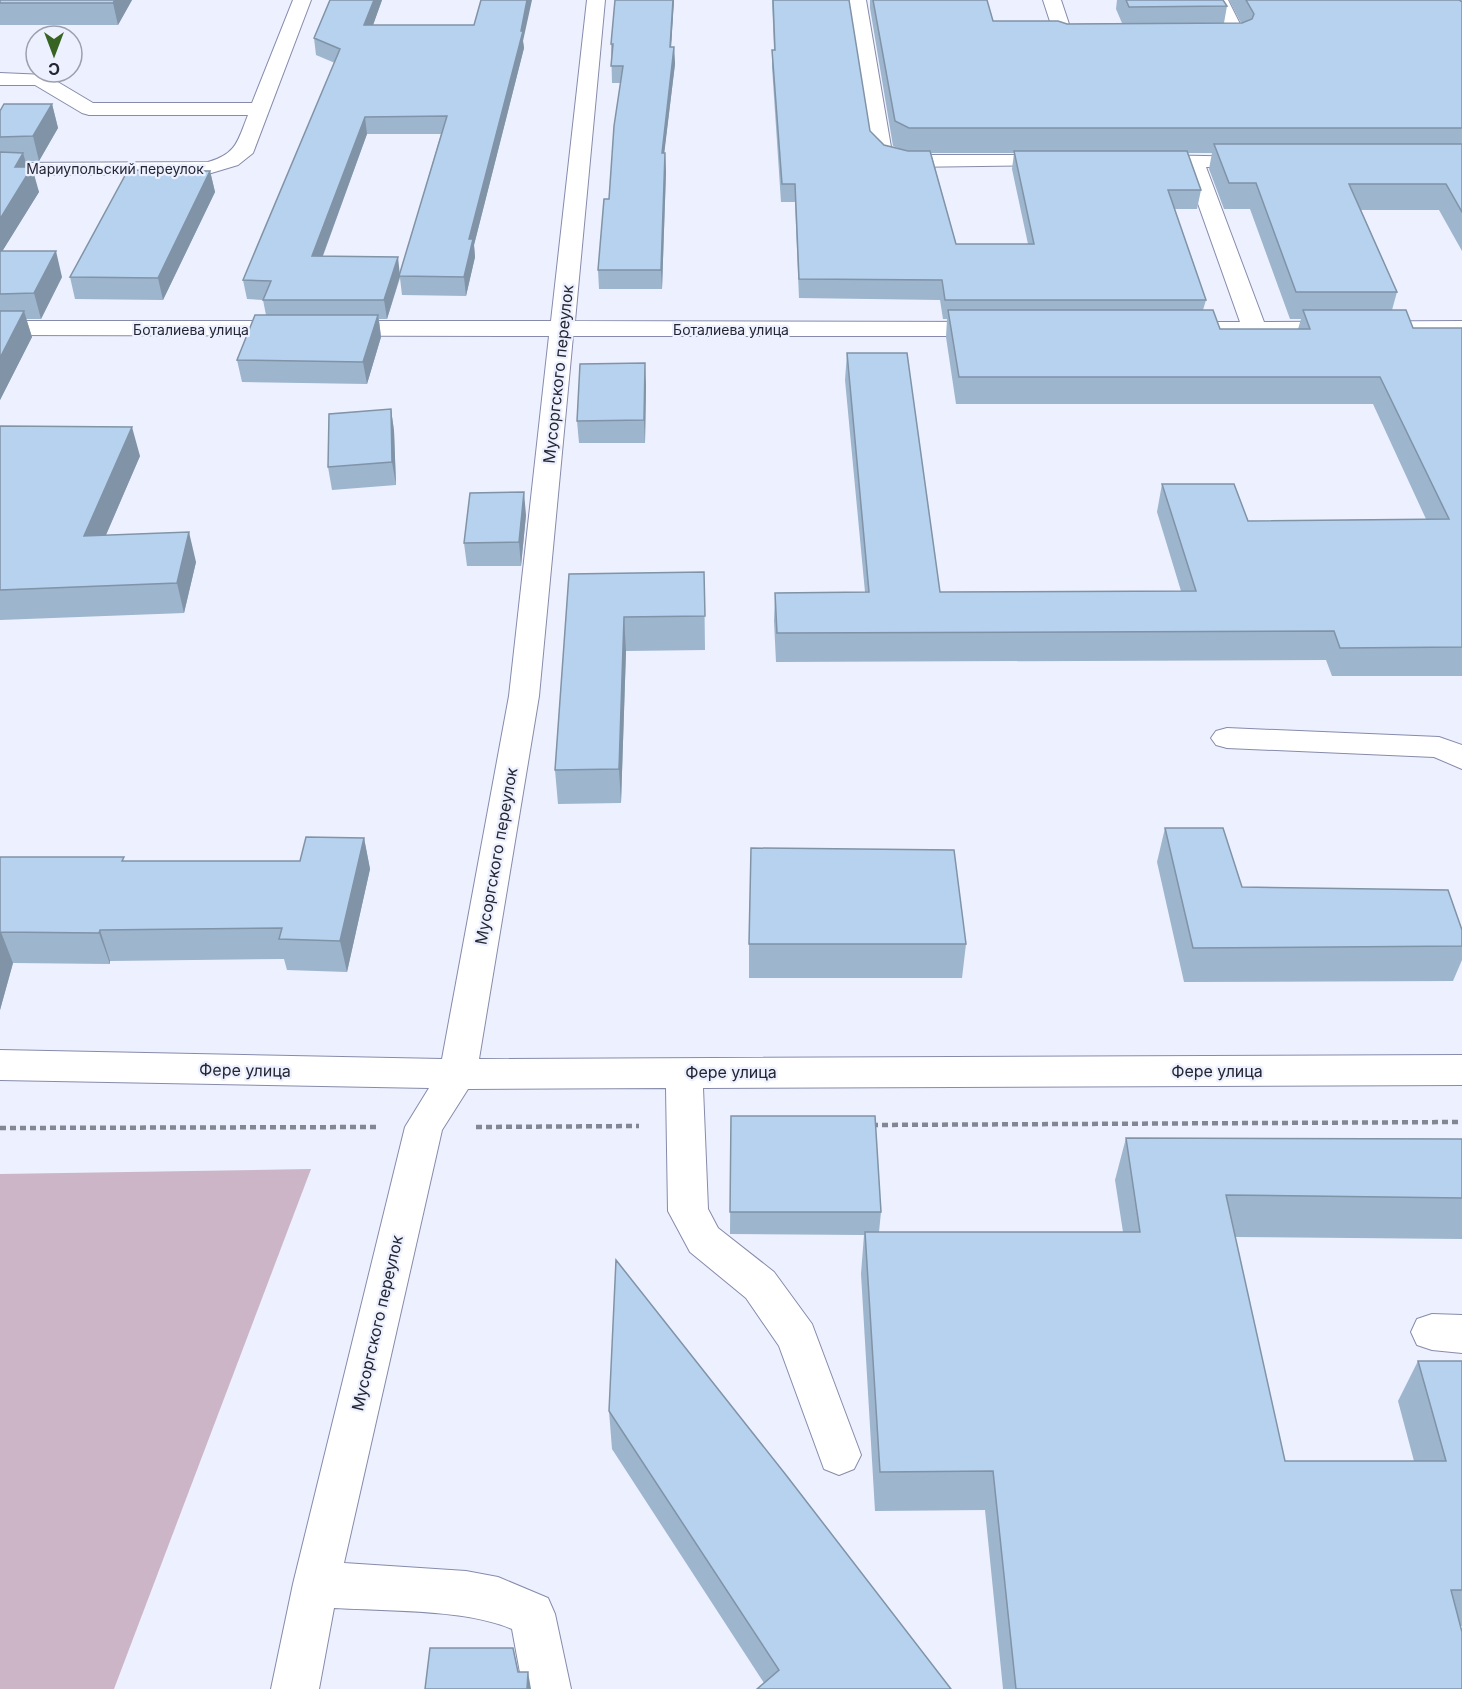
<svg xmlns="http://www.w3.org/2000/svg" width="1462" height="1689" font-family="Inter,sans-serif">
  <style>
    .green { fill: #cbb5c6 }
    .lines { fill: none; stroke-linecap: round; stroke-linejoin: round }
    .minor-casing { stroke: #868bab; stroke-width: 2 }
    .path { stroke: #838693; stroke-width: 4.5; stroke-dasharray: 6 4; stroke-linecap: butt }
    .minor { fill: #fff; fill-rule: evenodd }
    .wall { fill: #9db5cd; fill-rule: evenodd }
    .shaded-wall { fill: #8093a7 }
    .building { fill: #b7d2ee; stroke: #8093a7; stroke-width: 1.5 }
    .labels { text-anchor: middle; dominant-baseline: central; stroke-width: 4.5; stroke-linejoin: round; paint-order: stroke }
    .far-street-label { font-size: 14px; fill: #242633; stroke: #edf0fe }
    .street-label { font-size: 16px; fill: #242633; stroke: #edf0fe }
  </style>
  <rect width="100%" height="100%" fill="#edf0fe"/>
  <path class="green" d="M311 1169 114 1689H0V1174Z"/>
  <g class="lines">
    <g class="minor-casing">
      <path id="minor" d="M293 0H311L253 153 238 165 208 174 0 175V163L208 162C237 154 238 140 248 115H89L82 113 35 85H0V73L46 75 93 103H252Z
        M587 0H605L575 321 991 322 999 324 1003 329 999 334 991 336H573L539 696 479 1059 1462 1055V1085L703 1088 708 1209 718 1228 774 1272 812 1324 861 1455 854 1469 839 1475 824 1469 779 1346 746 1298 690 1252 668 1211 666 1088 468 1089 442 1130 344 1563 466 1571 498 1577 548 1598 555 1614 571 1689H523L512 1629C465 1609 386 1611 334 1608L319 1689H271L293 1584 405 1127 429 1088 0 1080V1050L442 1059 509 696 549 336 0 335V321H551Z
        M848 0H866L891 147 897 152 907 155H1058L1065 157 1069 161 1065 165 907 167 883 161 871 149Z
        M1043 0H1061L1072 33 1097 34 1099 38 1097 42 1064 45 1057 43Z
        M1210 0H1228L1247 38 1245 42H1203L1201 38 1203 34 1226 32Z
        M1146 155 1263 157 1267 161 1263 165 1256 167H1206L1264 322 1462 321V335L1175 336 1167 334 1163 329 1167 324 1175 322H1240L1185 167 1139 165 1135 161 1139 157Z
        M1227 728 1439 737 1462 745V769L1434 757 1227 748 1216 745 1211 738 1216 731Z
        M1432 1314 1462 1315V1353L1432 1350 1417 1345 1411 1332 1417 1319Z"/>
    </g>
    <path class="path" d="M872 1125 1462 1122
      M476 1127 639 1126
      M0 1128 378 1127"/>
    <use href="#minor" class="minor"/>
  </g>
  <path class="wall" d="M0 0H132L118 25H0Z
    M330 0H382L373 25 523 41 524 48 474 245 475 257 466 296 402 295 400 278 387 319H379L381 337 367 384 242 382 237 360 266 315 263 300 247 299 243 280 335 63 316 55 314 38ZM367 134H441L400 274 323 256Z
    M615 0H674L671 47H674L675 64 664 153H665L666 172 662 289H599L598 270 609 199 621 83H612L611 44Z
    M772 0H849L870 131 884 145 900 149 893 146 870 8V0H987L993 21 1067 24 1122 23 1116 9 1117 0H1223L1227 6 1224 23H1241L1229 0H1459L1461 1 1460 0H1462V251L1439 210H1361L1397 292 1392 310 1413 328H1462V676H1332L1326 660 776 662 774 621 775 593 865 592 845 380 847 353 940 592 1181 591 1157 512 1162 484 1248 521 1426 519 1373 404H956L946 337 947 319H943L940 300 799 298 795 202H781L772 67V50H774ZM931 153H1014L1012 169 1028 244H956ZM1187 153H1212L1209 169 1224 209H1250L1290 319H1301L1298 329H1220L1203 310 1206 300 1174 209H1197L1201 190Z
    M52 104 58 128 39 161H25L27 167 39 192 2 251 62 277 41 319H26L32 337 0 400V111Z
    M210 171 215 192 163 300 75 299 70 277Z
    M646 385 645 443H579L577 421Z
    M391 409 394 431 396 485 332 490 328 467Z
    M0 426 140 456 106 535 196 562 184 613 0 620Z
    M526 515 521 566H467L464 543Z
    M704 572 705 650 626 651 621 803 558 804 555 770 569 574Z
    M1165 828 1242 887 1462 930V960L1453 981 1184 982 1157 862Z
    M364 838 370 869 347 972 287 970 284 959 110 961V964L13 963 0 1010V857L125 861H300Z
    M749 944H966L962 978H749Z
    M731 1116 881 1212 879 1232H1123L1115 1180 1126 1138 1462 1139V1239L1235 1237 1285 1461H1414L1398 1401 1418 1361H1462V1626H1461L1462 1689H1003L985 1510 875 1511 861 1274 864 1235 730 1234Z
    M609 1411 951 1689 764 1683 612 1449Z"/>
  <path class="shaded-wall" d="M115 0H132L118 25 113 3Z
    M374 0H382L367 42 364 25Z
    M527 0H532L523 41 524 48 474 245 475 257 466 296 464 277 469 239 521 31Z
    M673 0H674L670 64V47Z
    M674 47 675 64 662 172V153Z
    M52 104 58 128 39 161 33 136Z
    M365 117 367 134 316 274 312 256Z
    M23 153 29 173 32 167 39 192 0 255V219L15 167Z
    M665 153 666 172 662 289 661 270Z
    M210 171 215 192 163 300 158 278Z
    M56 251 62 277 41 319 34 293Z
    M398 257 400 276 387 319 384 300Z
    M24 311 32 337 0 400V358Z
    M378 315 381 337 367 384 363 362Z
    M645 363 646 385 645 443 644 420Z
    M391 409 394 431 396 485 392 462Z
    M132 427 140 456 93 565 84 536Z
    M524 492 526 515 521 566 519 542Z
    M189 532 196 562 184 613 177 583Z
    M624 617 626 651 621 803 619 769Z
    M364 838 370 869 347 972 340 941Z
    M100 930 110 961V964L99 933Z
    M1 932 13 963 0 1010V934Z
    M528 1672 531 1689H527Z"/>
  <path class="building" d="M0 0H115L113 3H0Z
    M330 0H374L364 25H474L481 0H527L521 31H523L469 239H473L464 277 399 276 447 116 365 117 312 256 398 257 384 300H263L271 281 243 280 340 49 314 38Z
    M615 0H673L670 47H674L662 153H665L661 270H598L604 199H609L614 126 623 66H611L613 44H611Z
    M773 0H849L870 131 884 145 908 151H930L956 244H1034L1014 151H1187L1201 190H1168L1206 300H945L942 280 799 279 795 184H782L772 50H775Z
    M873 0H987L993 21H1058L1067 24 1242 23 1252 19 1254 14 1246 0H1459L1462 2V128H909L895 121Z
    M1126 0H1223L1227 6 1129 7Z
    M4 104H52L33 136 0 137V111Z
    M1214 144H1462V212L1446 184H1349L1397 292H1296L1256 183H1229Z
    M0 152 23 153 15 167H32L0 219Z
    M128 170 210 171 158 278 70 277Z
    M0 251H56L34 293 0 294Z
    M948 310H1213L1220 329H1310L1303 310H1406L1413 328H1462V647L1340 648 1334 631 777 633 775 593 869 592 847 353H907L940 592 1196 591 1162 484H1234L1248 521 1449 519 1380 377H959Z
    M0 311H24L0 358Z
    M255 315H378L363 362 237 360Z
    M645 363 644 420 577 421 580 364Z
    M391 409 392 462 328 467 329 414Z
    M0 426 132 427 84 536 189 532 177 583 0 590Z
    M524 492 519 542 464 543 470 493Z
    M704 572 705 616 624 617 619 769 555 770 569 574Z
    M1165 828H1223L1242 887 1448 890 1462 930V946L1193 948Z
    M306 837 364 838 340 941 279 939 282 928 100 930 99 933 1 932 0 934V857H124L122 861H300Z
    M751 848 954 850 966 944H749Z
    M731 1116H875L881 1212H730Z
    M1126 1138 1462 1139V1198L1226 1195 1285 1461H1446L1418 1361H1462V1590H1451L1462 1632V1689H1016L993 1471 880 1472 865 1232H1140Z
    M616 1260 786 1475 951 1689H757L779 1670 609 1411Z
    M430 1648H513L518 1672H528L527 1689H425Z"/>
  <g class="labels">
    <g class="far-street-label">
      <text x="115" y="168">Мариупольский переулок</text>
      <text x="191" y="329">Боталиева улица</text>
      <text x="731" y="329">Боталиева улица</text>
    </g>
    <g class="street-label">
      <text transform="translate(558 374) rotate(-84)">Мусоргского переулок</text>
      <text transform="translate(496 856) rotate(-80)">Мусоргского переулок</text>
      <text transform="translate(245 1070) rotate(1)">Фере улица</text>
      <text x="1217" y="1071">Фере улица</text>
      <text x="731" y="1072">Фере улица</text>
      <text transform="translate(377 1323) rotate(-77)">Мусоргского переулок</text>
    </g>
  </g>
  <g transform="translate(54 54) rotate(180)"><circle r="28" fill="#edf0fe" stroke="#9d9fad" stroke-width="1.5"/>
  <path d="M0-4.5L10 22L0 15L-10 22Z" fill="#376422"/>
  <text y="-9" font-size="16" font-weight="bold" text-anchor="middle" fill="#242633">С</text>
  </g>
</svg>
